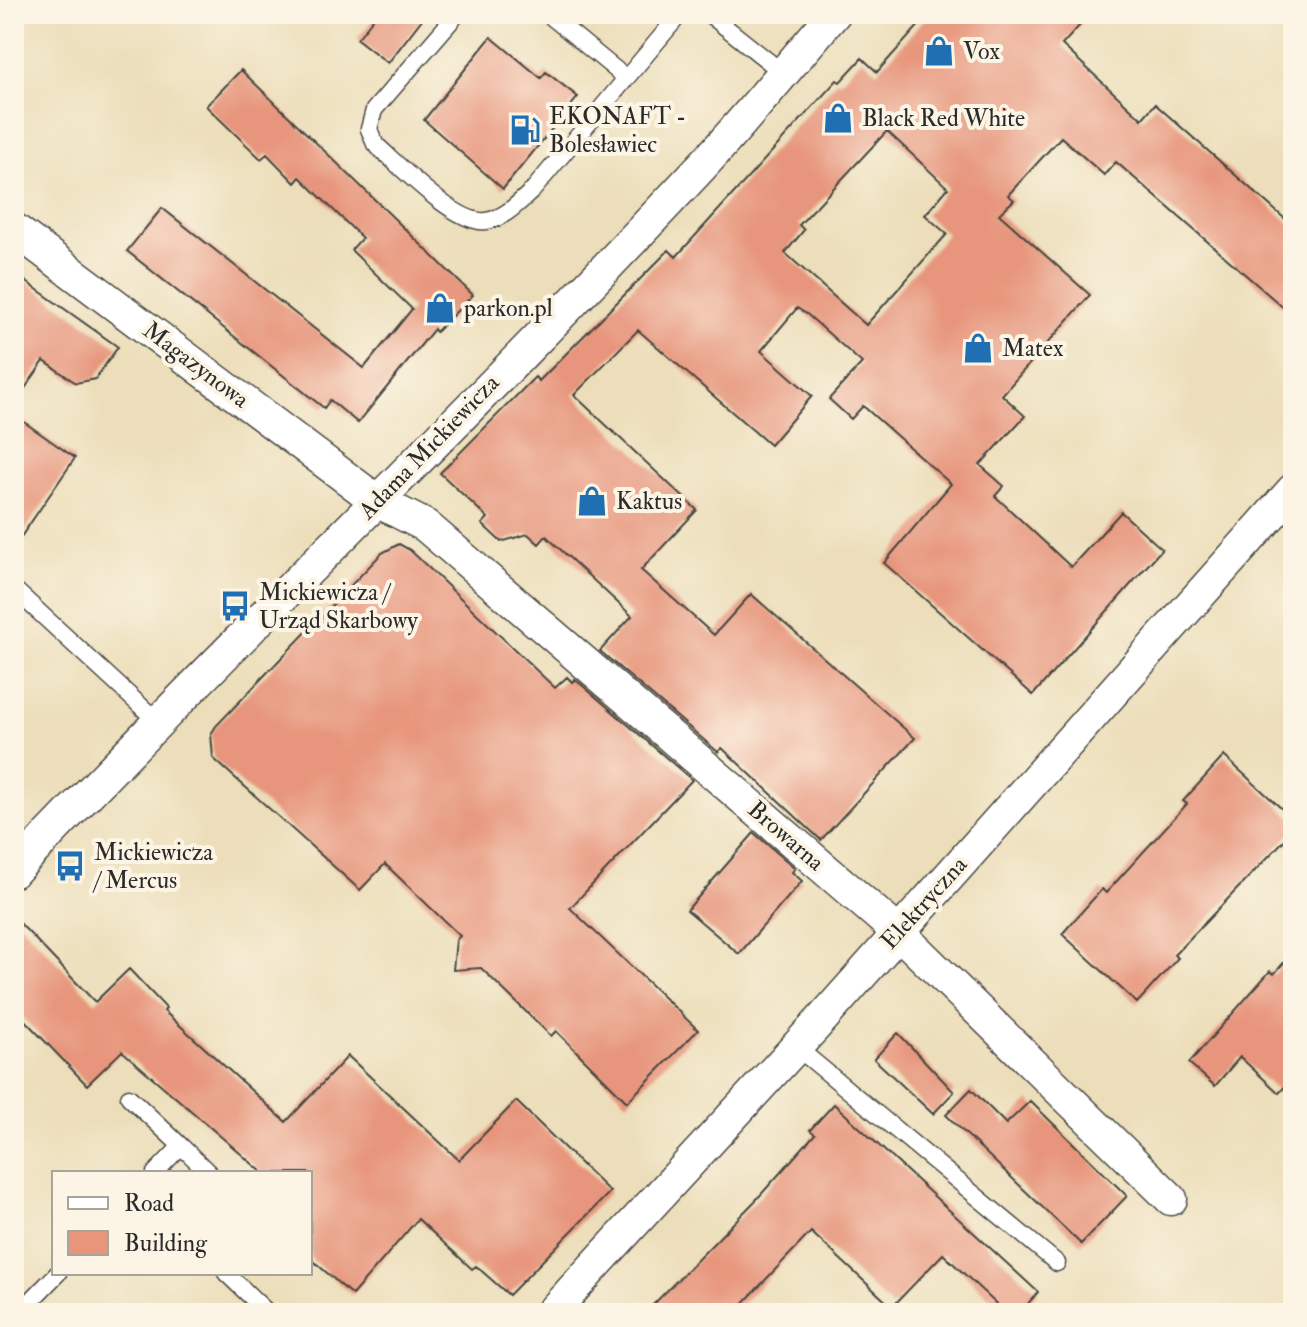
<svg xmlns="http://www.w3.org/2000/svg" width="1307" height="1327" font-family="'IM FELL Double Pica',serif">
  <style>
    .building { fill: #e7957b; fill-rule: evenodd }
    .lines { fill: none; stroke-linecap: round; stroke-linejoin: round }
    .lane-casing { stroke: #484640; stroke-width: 19 }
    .street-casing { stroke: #484640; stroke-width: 35 }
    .lane { stroke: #fff; stroke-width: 16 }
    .street { stroke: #fff; stroke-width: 32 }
    .labels { text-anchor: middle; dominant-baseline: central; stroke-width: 8; stroke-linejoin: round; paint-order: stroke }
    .poi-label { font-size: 24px; fill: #2b2b2b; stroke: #fcf5e5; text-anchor: start }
    .street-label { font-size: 24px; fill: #2b2b2b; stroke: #fcf5e5 }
  </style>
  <rect width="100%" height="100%" fill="#fcf5e5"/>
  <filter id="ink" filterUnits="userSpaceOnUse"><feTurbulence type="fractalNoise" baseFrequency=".0125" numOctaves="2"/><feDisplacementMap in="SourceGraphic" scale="16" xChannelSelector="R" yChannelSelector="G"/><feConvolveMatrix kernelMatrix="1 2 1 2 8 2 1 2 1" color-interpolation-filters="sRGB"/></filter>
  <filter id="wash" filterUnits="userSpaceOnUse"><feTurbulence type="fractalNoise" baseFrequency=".006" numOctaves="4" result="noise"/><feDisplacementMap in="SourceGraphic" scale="32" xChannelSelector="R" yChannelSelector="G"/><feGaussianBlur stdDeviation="1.8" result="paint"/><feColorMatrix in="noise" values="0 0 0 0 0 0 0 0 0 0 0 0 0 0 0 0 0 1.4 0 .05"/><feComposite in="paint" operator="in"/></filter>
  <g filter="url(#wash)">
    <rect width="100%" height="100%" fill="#ecdeba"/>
    <g id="blocks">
      <path class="building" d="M377 14H426L388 63 357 39Z
        M929 14H1090L1062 45 1142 119 1155 104 1293 226V316L1116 162 1104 175 1061 137 1008 195 1014 200 999 214 1090 295 1002 395 1025 416 980 465 1004 486 995 496 1071 567 1121 512 1162 549 1033 695 884 563 951 484 863 406 851 419 829 399 862 363 808 315 797 308 761 351 812 396 770 445 638 330 574 395 697 510 641 570 714 635 751 594 915 738 821 840 722 748 718 752 600 651 632 616 546 536 539 544 528 534 501 542 482 524 488 518 440 473 535 377 539 381 669 250 676 257 837 80 840 82 862 58 877 72ZM887 131 948 188 925 215 947 234 866 325 785 253 804 230 799 225Z
        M491 37 541 78 546 72 578 97 503 189 424 120Z
        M241 70 473 295 436 332 434 329 358 423 330 400 324 408 127 251 162 208 364 368 412 309 351 250 362 238 300 177 295 183 267 154 261 159 206 106Z
        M14 273 118 347 95 379 76 383 44 361 14 404Z
        M14 415 75 458 14 547Z
        M399 544 410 550 555 688 567 677 572 682 575 679 692 780 570 908 698 1030 627 1102 556 1031 551 1036 481 968 453 970 456 940 460 936 385 864 360 890 213 758 211 734 216 726 382 553Z
        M1224 756 1293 819V831L1174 955 1178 958 1137 1003 1062 934 1102 889 1106 893 1187 804 1183 801Z
        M754 833 795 868 792 872 802 881 739 954 687 910Z
        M14 917 95 1002 129 969 166 1008 164 1011 286 1122 348 1056 459 1160 516 1101 610 1192 509 1295 476 1266 472 1269 418 1219 352 1295 310 1258V1173H263L122 1051 87 1085 14 1009Z
        M1293 952V1078L1279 1093 1240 1057 1215 1086 1189 1063 1270 971 1274 974Z
        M898 1033 954 1092 933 1114 874 1059Z
        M971 1089 1006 1124 1030 1101 1127 1196 1081 1244 946 1115Z
        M834 1104 1038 1292 1020 1313H1006L943 1254 892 1307 811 1232 734 1313H645L756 1200 815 1134 810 1130Z"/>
    </g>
  </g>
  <g filter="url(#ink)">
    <use href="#blocks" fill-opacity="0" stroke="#484640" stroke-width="2"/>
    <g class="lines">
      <g class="lane-casing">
        <path id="lane" d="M457 14 374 110 369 129 375 144C398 164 456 225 486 221 505 218 518 203 532 191L680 14
          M548 14 626 78
          M709 14 783 73
          M14 589 157 721
          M795 1046 1057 1263
          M129 1097 181 1146 155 1173
          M181 1146 209 1173
          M226 1273 268 1313
          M19 1313 58 1273"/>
      </g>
      <g class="street-casing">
        <path id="street" d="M14 229 377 501 426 526 898 932 1171 1199
          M14 871C240 633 479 406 703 165 748 117 790 64 834 14
          M551 1313 822 1019 1293 490"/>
      </g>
      <use href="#lane" class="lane"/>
      <use href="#street" class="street"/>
    </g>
  </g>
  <defs>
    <g id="shop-bare" transform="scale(2.4)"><path d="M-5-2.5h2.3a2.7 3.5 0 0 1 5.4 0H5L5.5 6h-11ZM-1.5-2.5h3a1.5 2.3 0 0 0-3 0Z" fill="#1f6fb2" stroke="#fcf5e5" stroke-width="2.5" paint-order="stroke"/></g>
    <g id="fuel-bare" transform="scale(2.4)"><path d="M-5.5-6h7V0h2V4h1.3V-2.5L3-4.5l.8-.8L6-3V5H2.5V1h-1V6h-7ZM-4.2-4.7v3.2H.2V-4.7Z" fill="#1f6fb2" stroke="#fcf5e5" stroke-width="2.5" paint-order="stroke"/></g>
    <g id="bus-bare" transform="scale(2.4)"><path d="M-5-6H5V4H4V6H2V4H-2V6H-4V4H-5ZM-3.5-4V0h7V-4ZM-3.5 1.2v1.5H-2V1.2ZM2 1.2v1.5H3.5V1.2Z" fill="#1f6fb2" stroke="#fcf5e5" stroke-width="2.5" paint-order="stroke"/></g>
  </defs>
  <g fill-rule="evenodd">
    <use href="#shop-bare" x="939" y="51"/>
    <use href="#shop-bare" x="838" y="118"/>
    <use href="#fuel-bare" x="525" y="130"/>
    <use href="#shop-bare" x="440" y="308"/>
    <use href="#shop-bare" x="978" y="348"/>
    <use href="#shop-bare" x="592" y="501"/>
    <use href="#bus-bare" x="235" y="606"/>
    <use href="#bus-bare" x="70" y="866"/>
  </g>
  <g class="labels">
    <g class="poi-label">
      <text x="963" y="51">Vox</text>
      <text x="549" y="116">EKONAFT -<tspan x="549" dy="28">Bolesławiec</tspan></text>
      <text x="862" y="118">Black Red White</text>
      <text x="464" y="308">parkon.pl</text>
      <text x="1002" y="348">Matex</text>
      <text x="616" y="501">Kaktus</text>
      <text x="259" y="592">Mickiewicza /<tspan x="259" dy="28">Urząd Skarbowy</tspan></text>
      <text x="94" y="852">Mickiewicza<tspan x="94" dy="28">/ Mercus</tspan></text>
    </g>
    <g class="street-label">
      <text transform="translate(196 365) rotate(37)">Magazynowa</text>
      <text transform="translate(429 447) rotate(-46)">Adama Mickiewicza</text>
      <text transform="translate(786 836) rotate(41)">Browarna</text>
      <text transform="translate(924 903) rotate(-48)">Elektryczna</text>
    </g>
  </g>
  <rect width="1307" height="1327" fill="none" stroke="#fcf5e5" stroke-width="48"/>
  <rect x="52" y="1171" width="260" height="104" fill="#fcf5e5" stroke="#a8a49b" stroke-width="2"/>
  <rect x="68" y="1197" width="40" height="12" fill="#ffffff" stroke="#a8a49b" stroke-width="2"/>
  <text x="124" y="1211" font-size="24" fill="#2b2b2b">Road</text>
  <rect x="68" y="1231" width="40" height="24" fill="#e7957b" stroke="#a8a49b" stroke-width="2"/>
  <text x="124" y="1251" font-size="24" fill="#2b2b2b">Building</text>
</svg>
